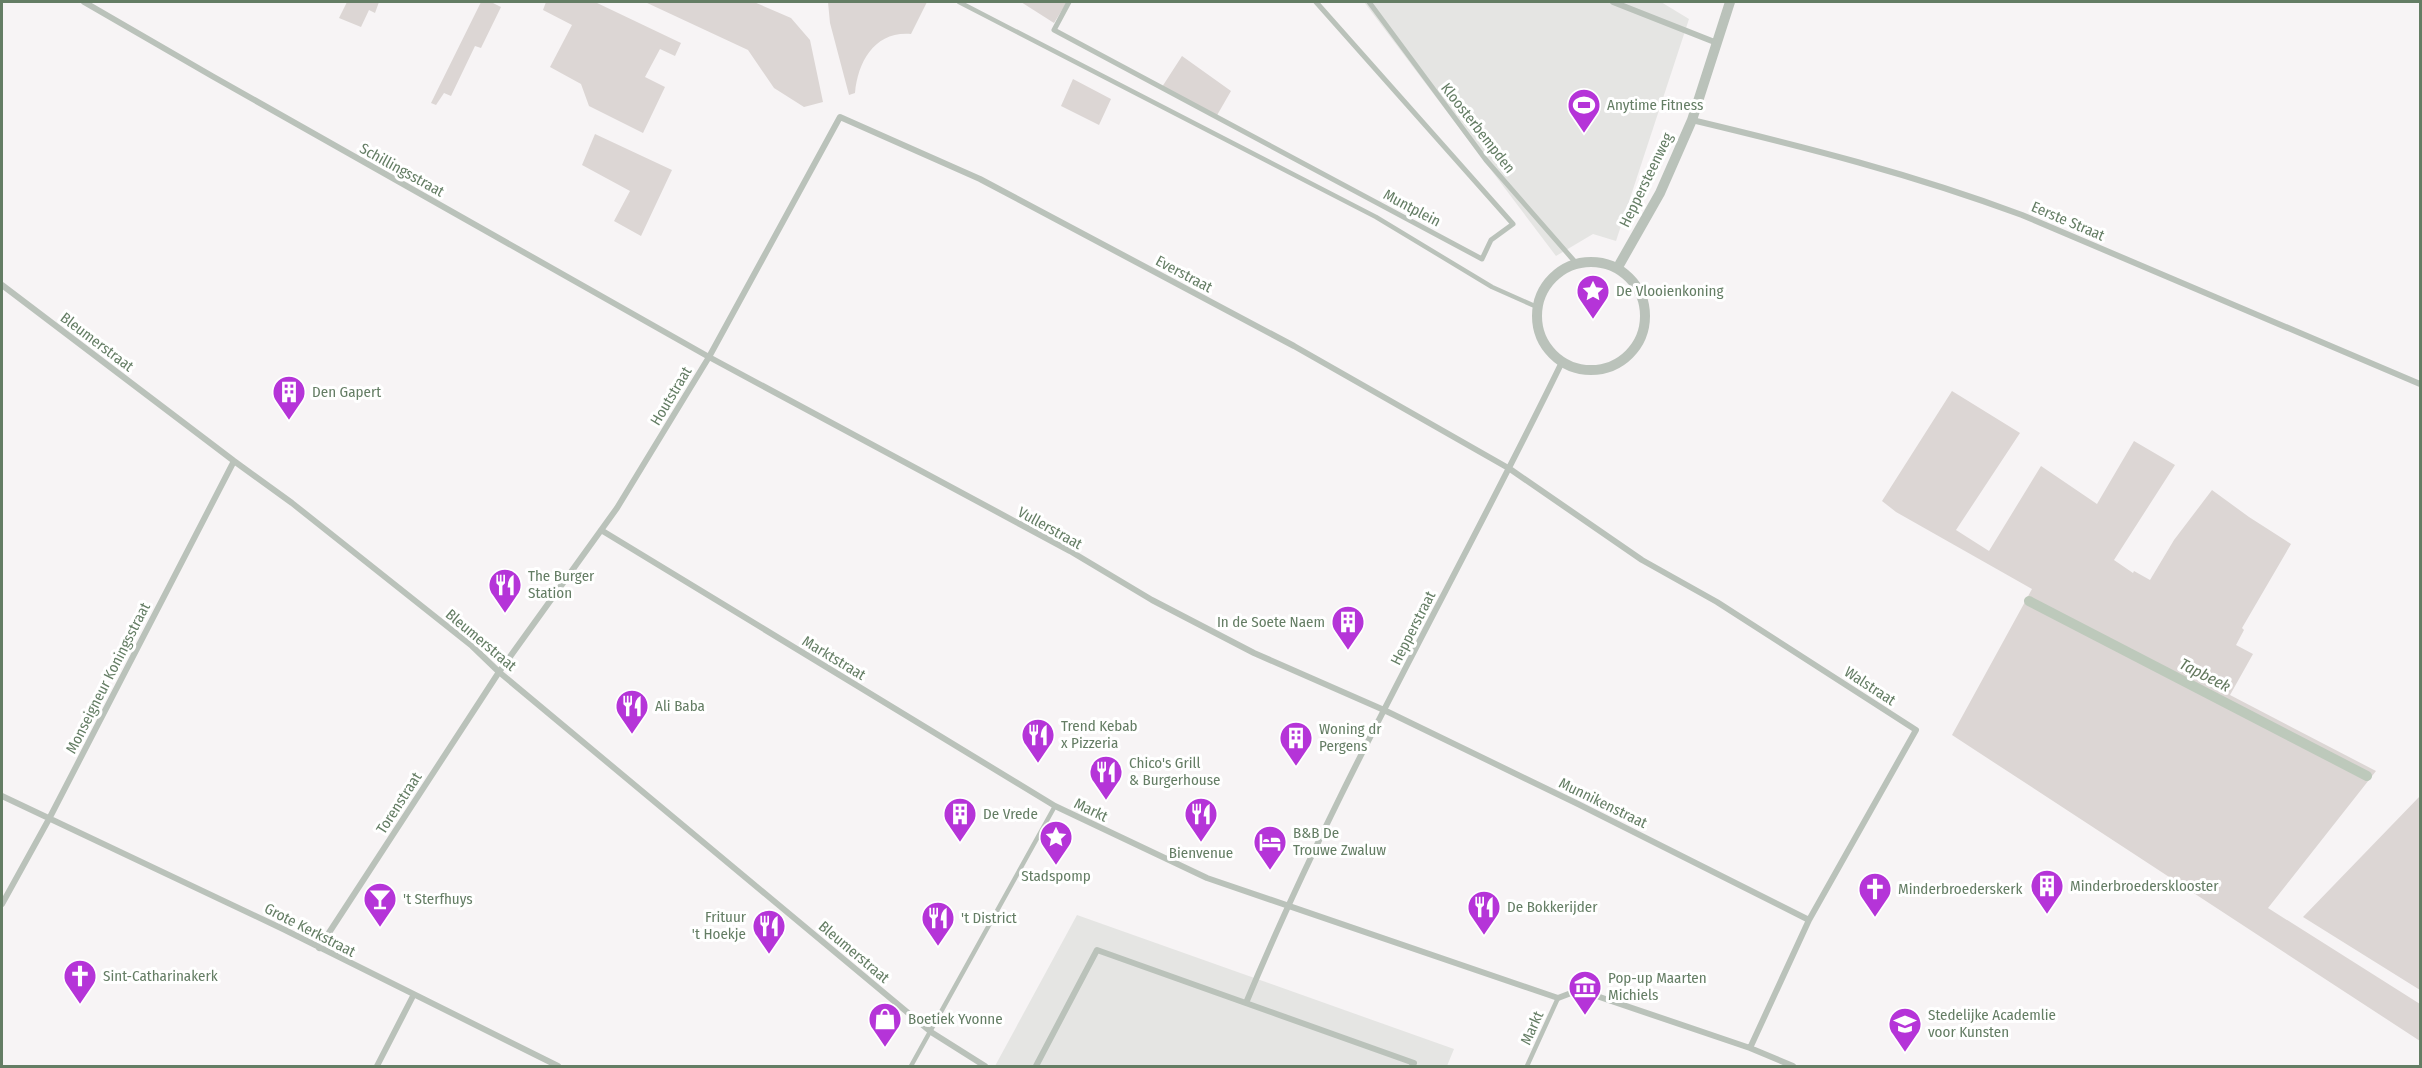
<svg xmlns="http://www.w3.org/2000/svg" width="2422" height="1068" font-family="'Fira Sans Condensed',sans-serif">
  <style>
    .built { fill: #e5e5e3 }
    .green { fill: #dcd6d4 }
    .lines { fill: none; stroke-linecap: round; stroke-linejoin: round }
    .stream { stroke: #bdc9bb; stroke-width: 10 }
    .service { stroke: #bac2ba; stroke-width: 4.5 }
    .pedestrian { stroke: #bac2ba; stroke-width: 5 }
    .minor { stroke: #bac2ba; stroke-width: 6 }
    .tertiary { stroke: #bac2ba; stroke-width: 10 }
    .labels { text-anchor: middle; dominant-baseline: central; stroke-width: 6; stroke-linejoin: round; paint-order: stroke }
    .poi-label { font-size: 15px; fill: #647d64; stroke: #fff; text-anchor: start }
    .street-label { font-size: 15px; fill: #647d64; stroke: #fff }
    .water-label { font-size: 16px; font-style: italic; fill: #63785e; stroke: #fff }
  </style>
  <rect width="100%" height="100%" fill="#f7f4f5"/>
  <path class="built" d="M1364 2H1661L1689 19 1616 241 1593 234 1556 256Z
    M1077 915 1454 1049 1447 1066H995Z"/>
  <path class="green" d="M347 2H379L375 13 369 10 361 27 339 18Z
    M481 2H491L501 7 481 48 475 46 451 96 444 93 436 105 431 103Z
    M546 2H595L681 43 675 56 660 49 645 77 665 87 643 133 589 106 581 84 550 67 572 25 543 10Z
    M645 2H754L791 18 810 40 823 102 804 107 774 88 748 50Z
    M828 2H927L911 34C875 31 858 61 855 93L849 95 830 23Z
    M1021 2H1067L1054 23Z
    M1182 56 1231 91 1216 117 1162 87Z
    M1073 79 1111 99 1099 125 1061 106Z
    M595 134 672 170 641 236 614 221 630 191 582 165Z
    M1952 391 2020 433 1956 530 1989 551 2041 466 2097 504 2134 441 2175 465 2114 560 2133 573 2134 571 2150 580 2174 540 2212 490 2249 517 2291 544 2242 628 2244 630 2236 645 2253 654 2230 695 2376 771 2268 908 2420 1004V1041L1952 735 2032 589 1896 512 1882 501Z
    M2420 796V990L2303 917Z"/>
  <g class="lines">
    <path class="stream" d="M2029 601 2367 776"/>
    <path class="service" d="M959 2 1376 217 1492 287 1537 307
      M911 1066 1055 806
      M1527 1066 1558 998"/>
    <path class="pedestrian" d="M1069 2 1054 30 1482 259 1491 240 1513 224 1316 2
      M1369 2 1486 160 1576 263"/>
    <path class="minor" d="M84 2 212 76 709 357 1070 551 1152 600 1254 653 1384 710 1578 804 1809 920
      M1613 2 1717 43
      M1692 120C1805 147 1912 174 2022 215L2420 384
      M2 285 234 461 292 503 472 646 499 672 931 1032 985 1066
      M601 530 1055 806 1207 878 1558 998 1579 990 1750 1048 1793 1066
      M2 796 283 929 558 1066
      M2 904 49 819 234 461
      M319 948 499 672 617 508 709 357 840 117 980 179 1294 346 1510 469 1642 560 1717 602 1916 730 1809 920 1750 1048
      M1246 1003C1337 783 1458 576 1562 362
      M377 1066 413 996
      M1036 1066 1097 950 1414 1063 1412 1066"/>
    <path class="tertiary" d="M1537 316a54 54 0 1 1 108 0a54 54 0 1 1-108 0Z
      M1618 267 1660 193 1692 120 1730 2"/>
  </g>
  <defs>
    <g id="stadium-pin" transform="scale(1.725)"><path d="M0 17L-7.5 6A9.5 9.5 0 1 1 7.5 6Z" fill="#b534d8" stroke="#fff"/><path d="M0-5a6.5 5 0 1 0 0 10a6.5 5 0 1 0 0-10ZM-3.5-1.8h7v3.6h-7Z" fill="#fff"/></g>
    <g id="sight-pin" transform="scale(1.725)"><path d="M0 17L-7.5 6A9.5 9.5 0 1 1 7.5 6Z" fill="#b534d8" stroke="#fff"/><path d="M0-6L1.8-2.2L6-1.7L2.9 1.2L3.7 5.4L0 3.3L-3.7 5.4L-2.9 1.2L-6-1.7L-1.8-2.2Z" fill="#fff"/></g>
    <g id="building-pin" transform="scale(1.725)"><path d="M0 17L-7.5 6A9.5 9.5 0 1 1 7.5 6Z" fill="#b534d8" stroke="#fff"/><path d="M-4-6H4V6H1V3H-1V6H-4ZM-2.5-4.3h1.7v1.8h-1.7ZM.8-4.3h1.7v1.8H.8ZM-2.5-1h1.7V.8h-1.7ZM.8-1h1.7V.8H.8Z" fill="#fff"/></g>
    <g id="restaurant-pin" transform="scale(1.725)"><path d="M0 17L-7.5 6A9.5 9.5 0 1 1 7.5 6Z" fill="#b534d8" stroke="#fff"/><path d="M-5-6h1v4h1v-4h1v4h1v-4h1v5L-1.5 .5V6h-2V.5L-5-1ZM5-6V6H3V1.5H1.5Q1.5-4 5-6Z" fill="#fff"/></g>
    <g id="hotel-pin" transform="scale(1.725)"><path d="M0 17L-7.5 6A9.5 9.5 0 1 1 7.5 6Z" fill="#b534d8" stroke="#fff"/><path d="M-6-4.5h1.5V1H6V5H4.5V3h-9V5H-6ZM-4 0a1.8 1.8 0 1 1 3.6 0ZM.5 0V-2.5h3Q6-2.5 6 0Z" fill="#fff"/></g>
    <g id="church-pin" transform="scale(1.725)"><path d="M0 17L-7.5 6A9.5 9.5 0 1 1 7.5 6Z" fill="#b534d8" stroke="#fff"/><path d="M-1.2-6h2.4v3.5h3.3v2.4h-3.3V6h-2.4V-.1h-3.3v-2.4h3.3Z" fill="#fff"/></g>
    <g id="bar-pin" transform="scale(1.725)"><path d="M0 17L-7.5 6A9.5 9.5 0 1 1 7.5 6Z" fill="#b534d8" stroke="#fff"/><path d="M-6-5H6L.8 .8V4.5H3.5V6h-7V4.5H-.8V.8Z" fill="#fff"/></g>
    <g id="museum-pin" transform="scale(1.725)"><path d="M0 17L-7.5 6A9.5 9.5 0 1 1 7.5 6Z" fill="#b534d8" stroke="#fff"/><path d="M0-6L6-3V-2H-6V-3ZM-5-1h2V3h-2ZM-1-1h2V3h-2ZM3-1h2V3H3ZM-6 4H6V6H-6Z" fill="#fff"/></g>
    <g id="shop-pin" transform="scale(1.725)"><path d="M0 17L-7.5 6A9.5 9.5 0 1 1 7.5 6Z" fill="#b534d8" stroke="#fff"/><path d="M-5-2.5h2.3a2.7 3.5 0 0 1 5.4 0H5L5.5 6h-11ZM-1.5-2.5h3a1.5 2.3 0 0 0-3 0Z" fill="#fff"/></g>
    <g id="university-pin" transform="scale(1.725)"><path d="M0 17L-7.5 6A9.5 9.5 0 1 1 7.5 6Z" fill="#b534d8" stroke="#fff"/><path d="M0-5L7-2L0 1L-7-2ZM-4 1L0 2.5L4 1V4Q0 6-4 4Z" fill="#fff"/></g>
  </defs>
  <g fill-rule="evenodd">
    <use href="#stadium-pin" x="1584" y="105"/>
    <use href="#sight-pin" x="1593" y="291"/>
    <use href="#building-pin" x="289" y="392"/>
    <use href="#restaurant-pin" x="505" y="585"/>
    <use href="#building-pin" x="1348" y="622"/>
    <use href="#restaurant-pin" x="632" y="706"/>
    <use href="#restaurant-pin" x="1038" y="735"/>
    <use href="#building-pin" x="1296" y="738"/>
    <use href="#restaurant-pin" x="1106" y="772"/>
    <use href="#building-pin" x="960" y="814"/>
    <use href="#restaurant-pin" x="1201" y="814"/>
    <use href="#sight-pin" x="1056" y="837"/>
    <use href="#hotel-pin" x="1270" y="842"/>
    <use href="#building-pin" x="2047" y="886"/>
    <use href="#church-pin" x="1875" y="889"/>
    <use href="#bar-pin" x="380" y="899"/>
    <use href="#restaurant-pin" x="1484" y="907"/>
    <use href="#restaurant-pin" x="938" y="918"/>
    <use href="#restaurant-pin" x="769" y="926"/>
    <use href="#church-pin" x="80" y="976"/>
    <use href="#museum-pin" x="1585" y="987"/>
    <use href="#shop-pin" x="885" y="1019"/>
    <use href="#university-pin" x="1905" y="1024"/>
  </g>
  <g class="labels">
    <g class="poi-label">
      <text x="1607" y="105">Anytime Fitness</text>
      <text x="1616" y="291">De Vlooienkoning</text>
      <text x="312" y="392">Den Gapert</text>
      <text x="528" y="576">The Burger<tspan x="528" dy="17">Station</tspan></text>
      <text x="1325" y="622" text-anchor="end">In de Soete Naem</text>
      <text x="655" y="706">Ali Baba</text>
      <text x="1061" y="726">Trend Kebab<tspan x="1061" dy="17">x Pizzeria</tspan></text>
      <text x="1319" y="729">Woning dr<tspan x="1319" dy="17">Pergens</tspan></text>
      <text x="1129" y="763">Chico's Grill<tspan x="1129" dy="17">&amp; Burgerhouse</tspan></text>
      <text x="983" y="814">De Vrede</text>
      <text x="1293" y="833">B&amp;B De<tspan x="1293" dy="17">Trouwe Zwaluw</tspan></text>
      <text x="1201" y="853" text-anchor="middle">Bienvenue</text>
      <text x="1056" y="876" text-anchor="middle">Stadspomp</text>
      <text x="2070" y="886">Minderbroedersklooster</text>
      <text x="1898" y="889">Minderbroederskerk</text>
      <text x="403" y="899">'t Sterfhuys</text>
      <text x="1507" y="907">De Bokkerijder</text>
      <text x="746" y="917" text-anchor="end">Frituur<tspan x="746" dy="17">'t Hoekje</tspan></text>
      <text x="961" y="918">'t District</text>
      <text x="103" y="976">Sint-Catharinakerk</text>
      <text x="1608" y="978">Pop-up Maarten<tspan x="1608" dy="17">Michiels</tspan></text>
      <text x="1928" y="1015">Stedelijke Academlie<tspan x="1928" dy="17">voor Kunsten</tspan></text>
      <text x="908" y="1019">Boetiek Yvonne</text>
    </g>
    <g class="street-label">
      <text transform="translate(1478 128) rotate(52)">Kloosterbempden</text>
      <text transform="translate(402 170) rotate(29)">Schillingsstraat</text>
      <text transform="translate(1646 180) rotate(-64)">Heppersteenweg</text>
      <text transform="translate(1412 208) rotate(28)">Muntplein</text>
      <text transform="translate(2068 221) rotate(23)">Eerste Straat</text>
      <text transform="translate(1184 274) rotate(28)">Everstraat</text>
      <text transform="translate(97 342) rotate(37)">Bleumerstraat</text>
      <text transform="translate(671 396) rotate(-59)">Houtstraat</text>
      <text transform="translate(1050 528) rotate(29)">Vullerstraat</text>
      <text transform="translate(1413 628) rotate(-63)">Hepperstraat</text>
      <text transform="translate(481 640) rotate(40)">Bleumerstraat</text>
      <text transform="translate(834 658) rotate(31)">Marktstraat</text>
      <text transform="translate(108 678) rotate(-63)">Monseigneur Koningsstraat</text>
      <text transform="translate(1870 686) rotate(33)">Walstraat</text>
      <text transform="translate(399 803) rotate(-57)">Torenstraat</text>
      <text transform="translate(1603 803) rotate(26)">Munnikenstraat</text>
      <text transform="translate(1091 810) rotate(25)">Markt</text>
      <text transform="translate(310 930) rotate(27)">Grote Kerkstraat</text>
      <text transform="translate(854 952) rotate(40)">Bleumerstraat</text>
      <text transform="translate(1532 1028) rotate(-66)">Markt</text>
    </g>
    <g class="water-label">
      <text transform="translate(2205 675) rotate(27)">Tapbeek</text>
    </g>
  </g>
  <rect width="2422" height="1068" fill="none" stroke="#647d64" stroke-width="6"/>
</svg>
